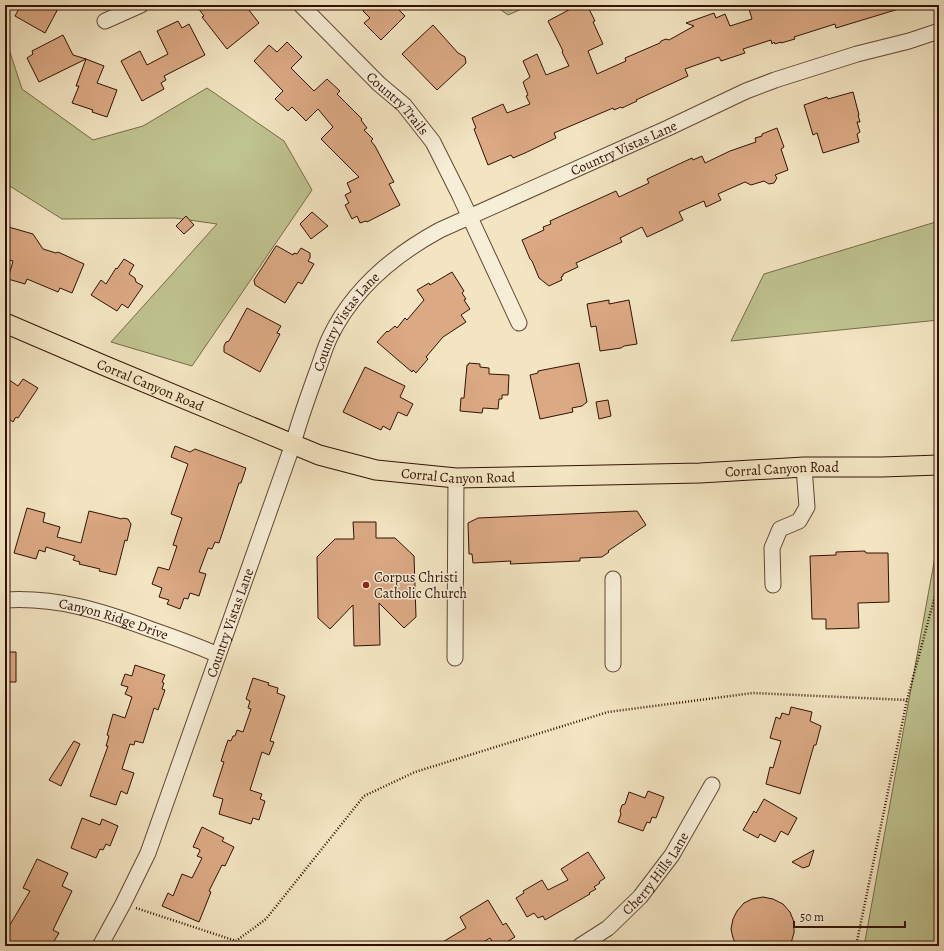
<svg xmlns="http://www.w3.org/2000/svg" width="944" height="951" font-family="Alegreya,serif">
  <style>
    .green { fill: #bfc390; stroke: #786a4a }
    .building { fill: #dba984; stroke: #321104 }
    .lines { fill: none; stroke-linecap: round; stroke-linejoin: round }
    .minor-casing { stroke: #624634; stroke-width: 17 }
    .major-casing { stroke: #321104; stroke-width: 21 }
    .path { stroke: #321104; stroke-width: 2.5; stroke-dasharray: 1 2; stroke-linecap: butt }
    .minor { stroke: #f7eed7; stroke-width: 15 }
    .major { stroke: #f3e5c2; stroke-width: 19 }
    .poi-dot { fill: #8f2418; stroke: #f7eed7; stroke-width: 1.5 }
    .labels { text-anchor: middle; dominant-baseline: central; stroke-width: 3; stroke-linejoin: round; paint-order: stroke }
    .street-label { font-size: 14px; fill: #321104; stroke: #f7eed7 }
    .poi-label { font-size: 14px; fill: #321104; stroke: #f7eed7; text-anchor: start }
  </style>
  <rect width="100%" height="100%" fill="#f3e5c2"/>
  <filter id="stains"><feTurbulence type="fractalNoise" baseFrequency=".005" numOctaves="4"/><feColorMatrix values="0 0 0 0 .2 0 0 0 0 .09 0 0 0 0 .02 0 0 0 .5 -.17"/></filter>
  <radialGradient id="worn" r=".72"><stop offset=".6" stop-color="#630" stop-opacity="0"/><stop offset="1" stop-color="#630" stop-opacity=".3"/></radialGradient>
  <path class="green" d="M494 5H531L508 15Z
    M5 37 22 89 93 140 143 126 207 88 284 141 312 190 192 366 111 342 217 224 175 218 62 219 5 183Z
    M939 221V320L731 341 764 274Z
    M939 535V946H864L867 930Z"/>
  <path class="building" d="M21 5H60L45 33 15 16Z
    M196 5H245L259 23 227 49 202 17 204 16Z
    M370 5H394L405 16 381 40 364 23 370 18 363 11Z
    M578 5H587L595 21 593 22 603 44 588 51 597 74 626 61 625 58 660 43 661 41 666 39 669 40 694 26 686 23 714 13 716 18 725 14 730 26 752 19 749 9 761 5H901L902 8 836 28 835 24 794 37 795 39 781 43V42L775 44 774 42 772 44 771 40 743 49 745 53 721 61 719 57 685 69 688 76 636 100 637 101 622 108 621 107 614 110 613 108 554 133 556 138 525 153 513 158 511 155 488 165 474 129 476 128 472 118 503 104 507 113 530 104 526 96 528 95 523 82 530 77 523 61 537 54 546 75 569 66 562 52 563 51 548 21Z
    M178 21 182 28 189 24 205 55 164 76 166 80 161 83 164 89 142 101 121 61 140 51 147 65 168 54 157 31Z
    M433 25 458 53 465 57 466 63 437 90 402 54Z
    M63 35 73 55 86 59 39 82 27 58 33 54 32 51Z
    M287 42 302 57 291 68 314 91 327 79 340 91 337 94 362 119 361 120 367 128 364 130 373 139 371 141 375 146 394 182 389 184 400 205 367 222 366 221 360 223 357 216 352 219 345 205 349 203 345 195 351 192 347 183 359 177 321 139 333 127 318 109 306 121 292 107 288 111 275 99 283 91 254 61 269 45 277 52Z
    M86 59 104 66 97 83 117 90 107 117 92 112 93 110 72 103 79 86H76Z
    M853 92 859 115H858L860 122H857L860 132 857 134 859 142 823 153 817 133 813 135 804 105 827 97 828 99Z
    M777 128 784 147 781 149 788 170 775 175 777 178 774 183 769 184 764 181 751 185 745 182 718 194 721 200 706 207 704 201 679 212 683 220 647 237 642 227 620 238 622 242 576 263 578 267 563 274V276L561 277 562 280 549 286 539 278 532 261 530 259 522 240 544 230 543 227 551 224 550 221 616 191 619 197 649 183 647 179 692 158 693 160 702 156 705 163 730 151 756 142 755 138 762 136V134Z
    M312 212 328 226 311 239 300 224Z
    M186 216 194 225 184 234 176 226Z
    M5 226 33 234 43 249 56 253 58 252 84 264 72 293 60 288 58 292 27 279 25 284 8 279 13 261 5 259Z
    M276 246H277L293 255 294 253 297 254 301 248 310 253V258L308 261 314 264 302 284 298 282 285 303 255 285 254 280Z
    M124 259 134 265 129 274 135 278 136 282 143 286 128 308 122 304 117 311 91 295 101 280 106 284 116 268 117 269Z
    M452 272 464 291 462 293 466 299 464 300 470 309 461 315 466 322 443 337 426 357 428 359 416 373 413 370 412 372 377 342 387 331 388 332 395 326 397 328 405 318 407 320 424 300 417 290 429 283 430 285Z
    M609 300V304L629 300 637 344 624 346 621 348 600 351 596 326 591 327 587 304Z
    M247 308 281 326 277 333 280 334 260 372 224 352V346L226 342 229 341Z
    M469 363 480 364V367L489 368V374L509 375 508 395H502V399H499L498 409 483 408 482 413 460 411 461 398H464L467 365H468Z
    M579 363 587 402 582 406 572 408 573 412 540 419 530 375 538 373V371Z
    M365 367 405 386 400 397 413 404 407 416 398 412 390 430 383 426 381 430 343 412Z
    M5 377 18 386 23 379 38 388 18 418 16 417 13 422 5 416Z
    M608 400 611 416 599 419 596 402Z
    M175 446 190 452 195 449 246 468 241 483H239L219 543 215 542 212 549 208 548 199 572 206 574 199 596 190 593 188 599 184 598 180 609 167 604 169 600 159 597 162 588 152 584 158 567 169 570 177 546 173 545 182 518 171 514 188 464 171 457Z
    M27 508 45 513 43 522 60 527 57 537 81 543 89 511 122 519 123 518 128 519 131 524 127 541 125 540 116 575 99 571 100 569 79 564 80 562 73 560 75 556 46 547 45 552 39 550 36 559 14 553Z
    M637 511 646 525 608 551 609 552 602 557 580 558V561L510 564 511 561 473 563 472 554H469L468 523 478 518Z
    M353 522H376V538H395L414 556 416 617 404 628 379 603 380 645 354 646 353 605 330 629 318 618 317 557 335 539H354Z
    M865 551 866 553H888L889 602 858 603 859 628 826 629V619H812L810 556 836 555V552Z
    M5 652H16V682H5Z
    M135 665 165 675 162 682 164 683 162 689 165 690 158 710 154 708 143 743 135 741 134 745 130 744 122 769 134 773 127 794 121 791 116 805 90 796 108 746H106L109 736 107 735 113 714 125 718 132 697 125 694 128 687 121 685 125 674 132 676Z
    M253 678 269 683 268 685 278 688 277 693 285 696 270 741 274 742 269 755 262 752 250 790 262 794 260 799 265 801 259 820 253 818 251 824 219 814 223 799 213 796 224 762 221 761 228 740 231 741 233 736H235L237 730 243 732 251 709 248 708 250 701 246 699Z
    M791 707 812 712 810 721 821 726 816 745H814L800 794 766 784 770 767 773 768 781 741 770 738 776 717 780 719 782 713 789 715Z
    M74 741 80 744 61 786 49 780Z
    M648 791 664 797 656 818 652 817 650 823 647 822 643 831 618 822 621 814 620 811 622 805 625 804 629 792 645 798Z
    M764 799 797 818 788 835 781 831 775 842 760 834 758 838 743 830 754 811 756 813Z
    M82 818 100 825 102 819 118 826 110 846 106 844 103 850 100 849 96 858 71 848Z
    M202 827 224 838 222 841 234 847 225 866 222 865 209 891 211 892 199 922 162 906 168 893 173 896 182 874 192 878 202 858 197 856 200 851 199 849 193 847Z
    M814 850 809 866 803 868 792 862Z
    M588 852 605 878 599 882 600 883 594 887 596 889 589 893 590 894 545 920 543 916 538 918 534 913 527 917 516 898 524 893 523 891 542 880 548 890 568 880 561 869Z
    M37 859 68 873 62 886 72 891 53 930 59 933 51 946H5V933L30 891 23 888Z
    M763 897 773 899 783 904 790 912 794 922V933L791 943 789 946H737L733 938 731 929 733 919 737 911 744 903 752 899Z
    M488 900 503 925 506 923 515 937 500 946H495L490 938 477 946H436L466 928 460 917Z"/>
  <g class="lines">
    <g class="minor-casing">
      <g id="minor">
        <path id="s1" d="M301 5 379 84 404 105 433 142 460 196 519 323"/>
        <path d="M105 21 141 5"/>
        <path d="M773 585 772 548 780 529 799 521 807 507 804 467"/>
        <path id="s2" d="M5 600C57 597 102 611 150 629 173 637 196 645 218 655"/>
        <path d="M455 658 456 478"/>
        <path d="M613 664V579"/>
        <path id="s3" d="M100 946 123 904 148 853 293 444C300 418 309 394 318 369 322 358 325 347 330 337 353 289 394 255 440 230L668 128 746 91 775 80 857 54 909 41 939 31"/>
        <path id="s4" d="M580 946 608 928 640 897 672 855 712 785"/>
      </g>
    </g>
    <g class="major-casing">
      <g id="major">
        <path id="s5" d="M5 323 103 365 319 455 376 470 456 478 700 473 804 467H882L939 465"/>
      </g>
    </g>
    <path class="path" d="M136 908 236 941 266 919 364 796 415 772 608 712 753 693 907 700
      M856 946 907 700 939 581"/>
    <use href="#minor" class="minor"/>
    <use href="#major" class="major"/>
  </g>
  <circle class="poi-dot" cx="366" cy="585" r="4"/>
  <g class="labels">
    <g class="street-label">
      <text stroke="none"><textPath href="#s1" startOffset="138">Country Trails</textPath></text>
      <text stroke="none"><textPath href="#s3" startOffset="1009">Country Vistas Lane</textPath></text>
      <text stroke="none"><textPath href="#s3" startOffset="673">Country Vistas Lane</textPath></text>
      <text stroke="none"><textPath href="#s5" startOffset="158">Corral Canyon Road</textPath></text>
      <text stroke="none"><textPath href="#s5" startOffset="806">Corral Canyon Road</textPath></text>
      <text stroke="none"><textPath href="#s5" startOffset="482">Corral Canyon Road</textPath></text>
      <text stroke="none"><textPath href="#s2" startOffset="111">Canyon Ridge Drive</textPath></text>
      <text stroke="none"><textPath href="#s3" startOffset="349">Country Vistas Lane</textPath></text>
      <text stroke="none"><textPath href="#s4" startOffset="106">Cherry Hills Lane</textPath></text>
    </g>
    <g class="poi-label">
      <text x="374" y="577">Corpus Christi<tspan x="374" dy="16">Catholic Church</tspan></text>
    </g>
  </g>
  <rect width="944" height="951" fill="none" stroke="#f3e5c2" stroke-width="20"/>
  <rect x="6" y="6" width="932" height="939" fill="none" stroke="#321104" stroke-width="2"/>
  <rect x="10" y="10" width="924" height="931" fill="none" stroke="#321104"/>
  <path d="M794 921v6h111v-6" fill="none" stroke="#321104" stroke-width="2"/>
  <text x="800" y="921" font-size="12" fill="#321104" stroke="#f7eed7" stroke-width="3" paint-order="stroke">50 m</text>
  <rect width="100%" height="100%" filter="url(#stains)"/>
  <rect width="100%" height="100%" fill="url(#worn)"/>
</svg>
